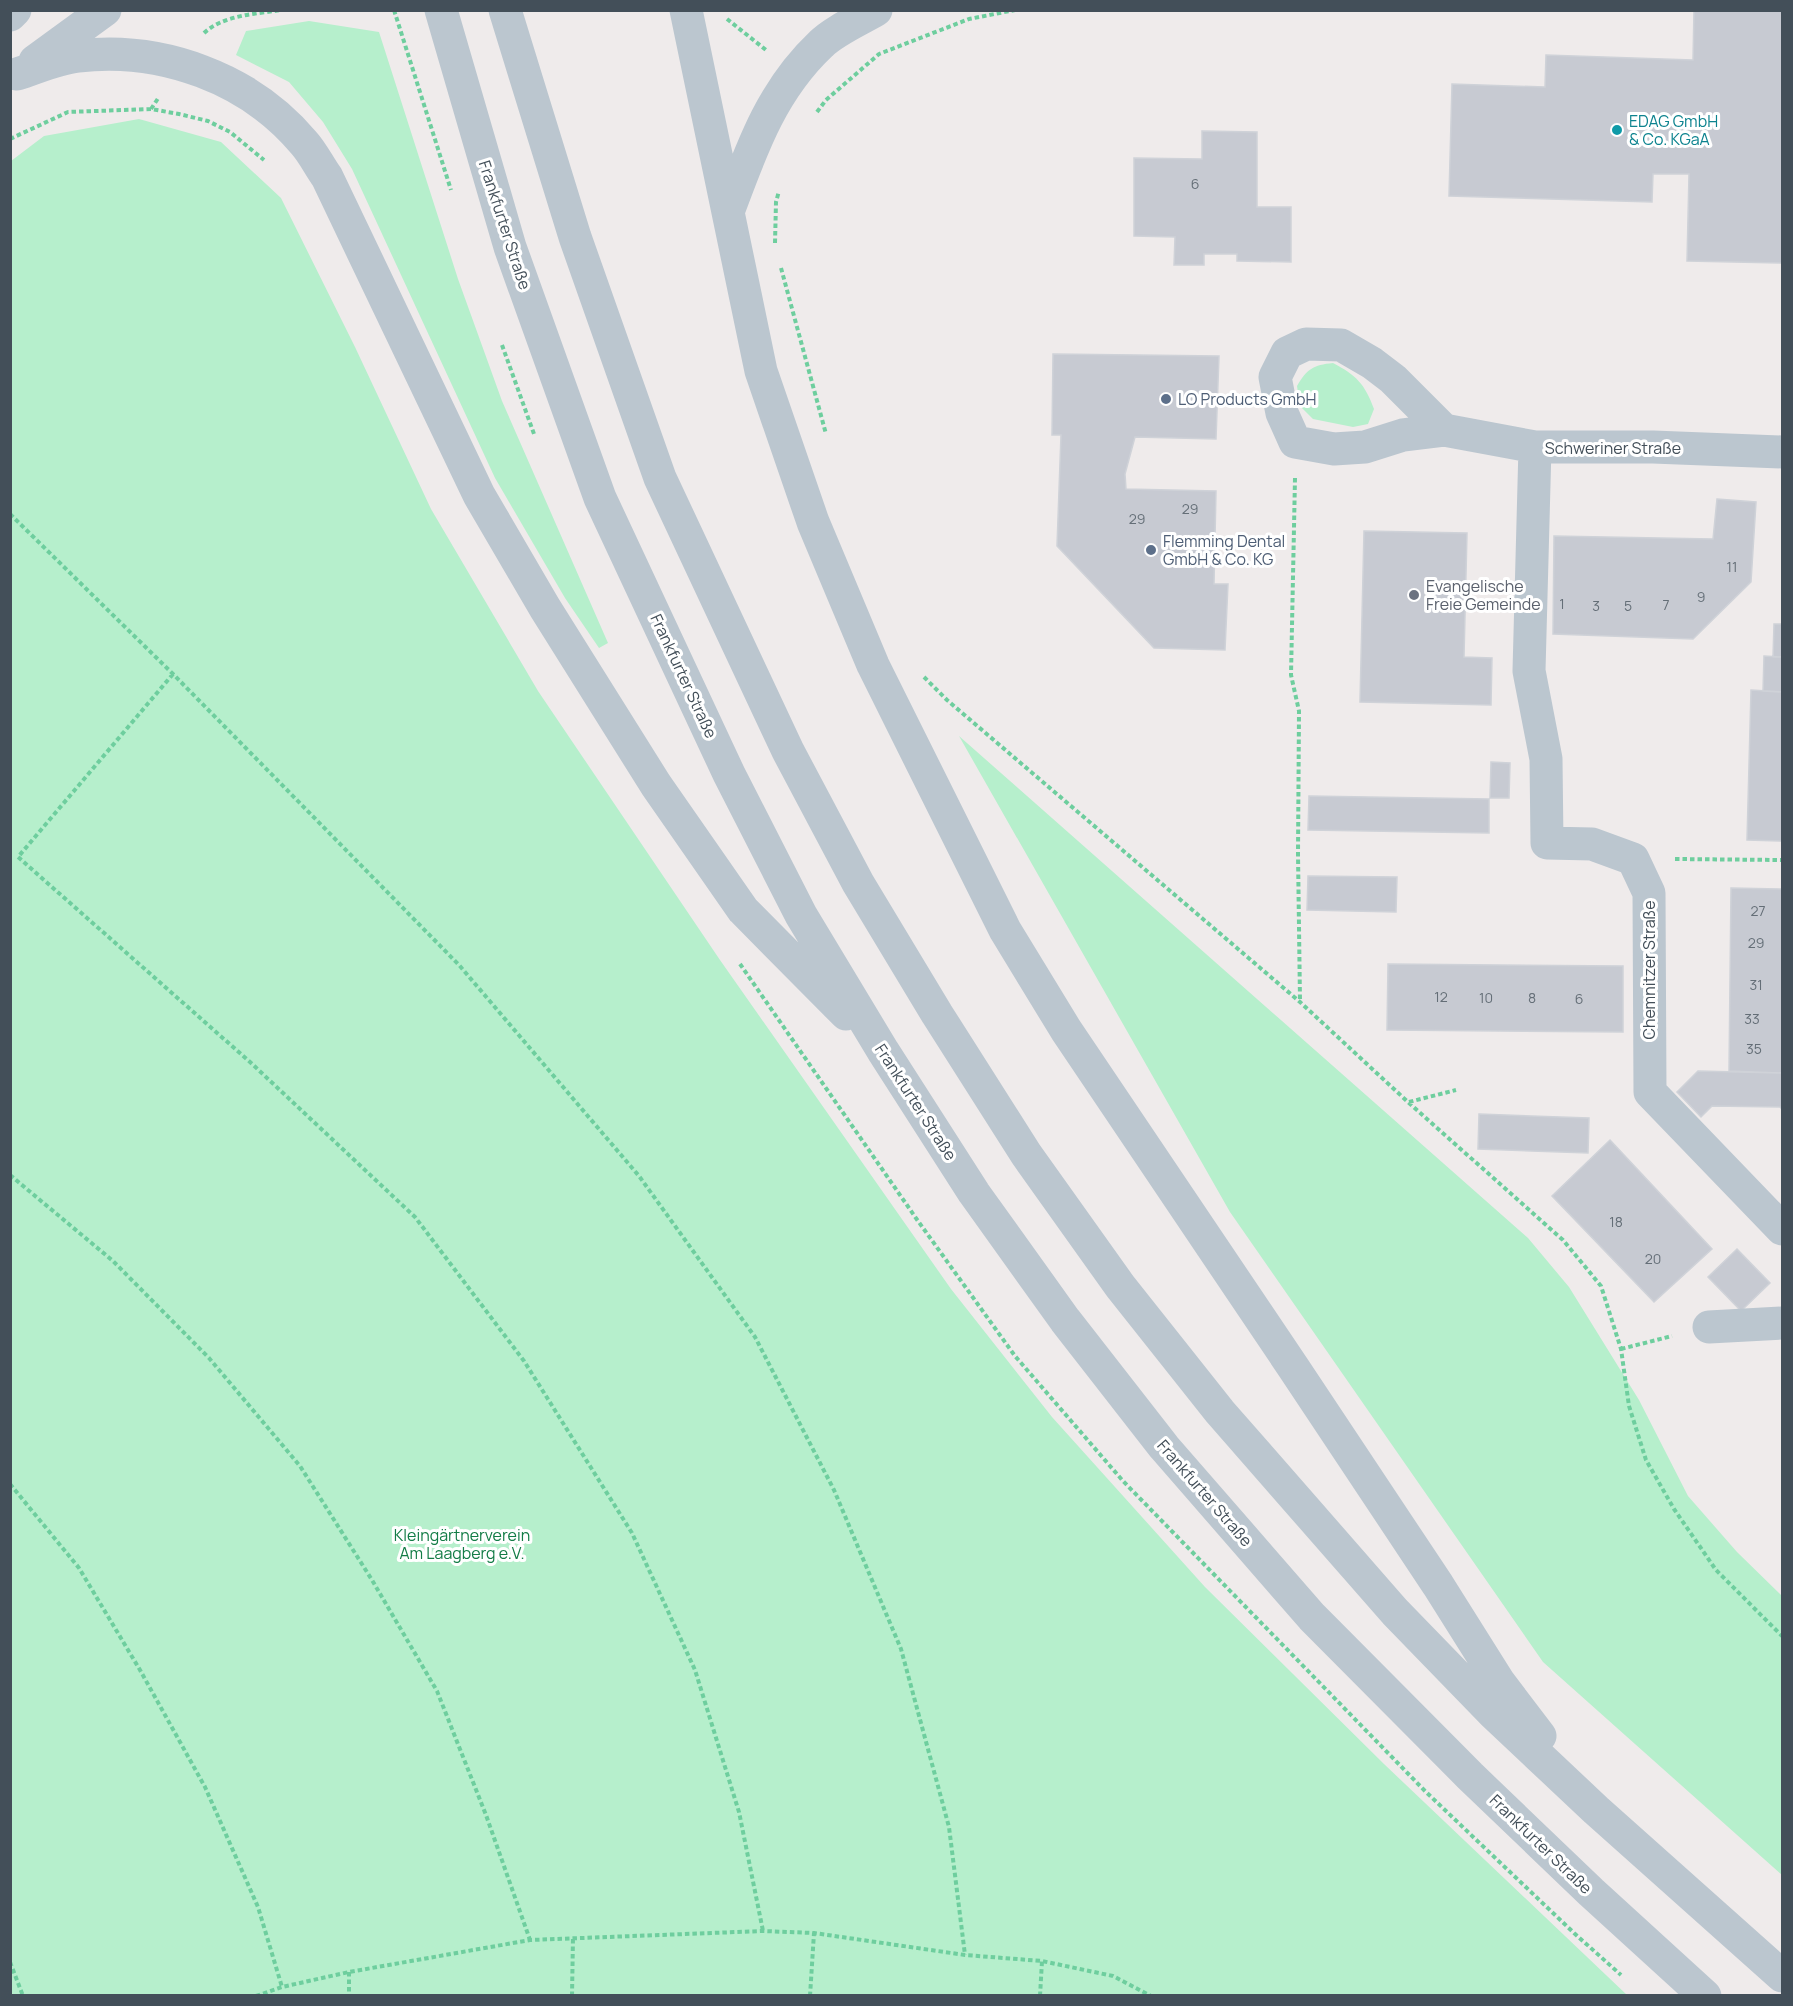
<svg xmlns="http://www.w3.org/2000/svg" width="1793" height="2006" font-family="Manrope,sans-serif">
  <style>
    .green { fill: #b6efcc }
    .building { fill: #c7cad2; stroke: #cfd2d8; stroke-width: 1.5 }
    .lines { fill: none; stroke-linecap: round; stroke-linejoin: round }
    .path { stroke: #6ece9e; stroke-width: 4; stroke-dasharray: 4.5 3; stroke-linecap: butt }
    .minor { stroke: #bbc6cf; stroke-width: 33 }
    .tertiary { stroke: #bbc6cf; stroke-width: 33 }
    .culture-dot { fill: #0f9aa8; stroke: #fff; stroke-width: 2 }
    .service-dot { fill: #5c6f8a; stroke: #fff; stroke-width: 2 }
    .worship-dot { fill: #6b7280; stroke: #fff; stroke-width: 2 }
    .labels { text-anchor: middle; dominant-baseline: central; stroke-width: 6; stroke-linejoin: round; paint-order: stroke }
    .number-label { font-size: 14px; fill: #646e77 }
    .culture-label { font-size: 16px; fill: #0d838f; stroke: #fff; text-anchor: start }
    .street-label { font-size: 16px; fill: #434f59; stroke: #fff }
    .service-label { font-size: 16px; fill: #4e5e75; stroke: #fff; text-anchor: start }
    .worship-label { font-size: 16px; fill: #5b616d; stroke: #fff; text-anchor: start }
    .park-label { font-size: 16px; fill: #137c46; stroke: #fff }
  </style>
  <rect width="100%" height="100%" fill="#efebeb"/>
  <path class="green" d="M309 21 379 32 458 279 502 401 608 643 599 648 565 598 495 478 352 169 323 122 289 82 236 55 246 31Z
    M139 119 221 142 281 198 355 347 431 509 538 691 720 960 951 1289 1052 1417 1205 1587 1384 1764 1627 1995H11V161L44 136Z
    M1333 363C1356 375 1365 384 1374 409L1368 424 1353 427 1313 419 1300 406 1297 386C1307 369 1313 365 1333 363Z
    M959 736 1528 1238 1569 1287 1639 1400 1688 1496 1737 1552 1782 1596V1875L1543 1662 1230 1212Z"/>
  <path class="building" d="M1694 10H1782V263L1687 261 1689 174H1653L1652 202 1449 196 1452 84 1545 87 1546 55 1693 60Z
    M1202 131 1257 132V207H1291V262L1237 261V254H1204V265H1174L1175 237 1134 236V158L1202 159Z
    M1053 354 1219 356 1216 439 1135 437 1125 474 1126 489 1216 491 1214 584H1228L1225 650 1154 648 1057 546 1061 435H1052Z
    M1717 499 1756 502 1751 582 1693 639 1553 634 1554 536 1713 539Z
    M1364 531 1467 533 1464 657 1492 658 1491 705 1360 702Z
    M1774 624H1782V657H1773Z
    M1764 656 1782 657V692L1763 691Z
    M1751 690 1782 692V841L1747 840Z
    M1491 762 1510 763 1509 798H1490Z
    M1309 796 1489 799V833L1308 830Z
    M1308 876 1397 877 1396 912 1307 910Z
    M1731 888 1782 889V1073L1729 1071Z
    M1388 964 1623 966V1032L1387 1030Z
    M1698 1071 1782 1073V1109L1780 1107 1712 1106 1701 1117 1677 1092Z
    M1479 1114 1589 1118 1588 1153 1478 1149Z
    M1610 1140 1712 1249 1654 1302 1552 1196Z
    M1737 1249 1770 1283 1741 1311 1708 1277Z"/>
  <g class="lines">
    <path class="path" d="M394 10 451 190
      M727 19 766 50
      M204 33C223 15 256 14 281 10
      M151 109 159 97
      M817 112 826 100 879 54 969 19 1015 10
      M10 139 68 112 151 109 179 114 208 121 230 132 264 160
      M775 243 776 202 779 191
      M781 268 826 434
      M502 345 534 434
      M1295 478 1291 675 1299 711 1298 854 1300 1001
      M10 514 173 674 459 965 639 1176 755 1337 834 1490 901 1649 949 1827 965 1955
      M173 674 18 857 250 1062 415 1217 524 1361 632 1533 695 1670 739 1812 763 1931
      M924 677 947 700 1300 1002 1409 1103 1563 1240 1601 1286 1621 1349 1629 1406 1646 1460 1674 1509 1716 1570 1782 1636
      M1675 859 1782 860
      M740 964 918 1221 1015 1356 1123 1481 1425 1791 1574 1933 1621 1975
      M1409 1102 1456 1090
      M10 1175 113 1261 209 1358 300 1466 372 1580 437 1691 486 1815 530 1940
      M1621 1349 1672 1336
      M10 1484 79 1568 140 1670 205 1787 258 1907 282 1987
      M10 1962 23 1996
      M349 1972V1996
      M256 1996 282 1987 349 1972 530 1940 763 1931 814 1933 965 1955 1042 1961 1113 1976 1151 1996
      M572 1996 573 1937
      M810 1996 814 1933
      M1040 1996 1042 1961"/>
    <path class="minor" d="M1444 430 1393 379 1372 363 1341 345 1306 344 1287 353 1275 377 1282 413 1295 442 1334 449 1365 447 1403 435 1444 430 1535 447H1653L1782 452
      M1535 447 1529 671 1546 759 1547 843 1592 844 1633 859 1649 893 1650 1092 1782 1229
      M1709 1327 1782 1323"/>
    <path class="tertiary" d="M441 10 510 247 600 498 729 774 801 915 883 1051 974 1193 1065 1320 1164 1447 1312 1617 1470 1776 1591 1892 1705 1996
      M505 10 575 237 660 478 788 751 858 883 937 1014 1026 1154 1120 1286 1220 1412 1395 1612 1494 1714 1596 1810 1782 1976
      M686 10 761 371 813 522 873 665 1005 930 1066 1030 1293 1367 1438 1585 1499 1682 1540 1736
      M10 15 15 10
      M35 61 105 10
      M17 74C36 68 58 58 78 56 161 46 250 78 304 143 313 153 319 166 327 177L479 495 545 608 656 785 743 910 846 1014
      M728 212C751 150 771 91 821 44 834 31 859 20 876 10"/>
  </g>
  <circle class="culture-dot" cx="1617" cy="130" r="6"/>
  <g class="service-dot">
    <circle cx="1166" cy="399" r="6"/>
    <circle cx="1151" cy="550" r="6"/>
  </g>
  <circle class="worship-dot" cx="1414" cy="595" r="6"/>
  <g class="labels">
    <g class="number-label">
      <text x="1195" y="183">6</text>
      <text x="1190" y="508">29</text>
      <text x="1137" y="518">29</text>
      <text x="1732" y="566">11</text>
      <text x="1701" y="596">9</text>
      <text x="1562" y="603">1</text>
      <text x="1666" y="604">7</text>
      <text x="1596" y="605">3</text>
      <text x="1628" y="605">5</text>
      <text x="1758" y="910">27</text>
      <text x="1756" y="942">29</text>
      <text x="1756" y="984">31</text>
      <text x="1441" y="996">12</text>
      <text x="1486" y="997">10</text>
      <text x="1532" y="997">8</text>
      <text x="1579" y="998">6</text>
      <text x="1752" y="1018">33</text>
      <text x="1754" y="1048">35</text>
      <text x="1616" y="1221">18</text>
      <text x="1653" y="1258">20</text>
    </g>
    <g class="culture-label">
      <text x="1629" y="121">EDAG GmbH<tspan x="1629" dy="18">&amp; Co. KGaA</tspan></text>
    </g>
    <g class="street-label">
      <text transform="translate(505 225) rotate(72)">Frankfurter Straße</text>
      <text x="1613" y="448">Schweriner Straße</text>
      <text transform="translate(684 676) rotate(65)">Frankfurter Straße</text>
      <text transform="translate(1649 970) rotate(-90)">Chemnitzer Straße</text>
      <text transform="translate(916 1102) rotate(57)">Frankfurter Straße</text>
      <text transform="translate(1205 1493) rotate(49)">Frankfurter Straße</text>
      <text transform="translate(1541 1844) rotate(44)">Frankfurter Straße</text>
    </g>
    <g class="service-label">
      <text x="1178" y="399">LO Products GmbH</text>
      <text x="1163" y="541">Flemming Dental<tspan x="1163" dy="18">GmbH &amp; Co. KG</tspan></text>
    </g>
    <g class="worship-label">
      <text x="1426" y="586">Evangelische<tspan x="1426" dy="18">Freie Gemeinde</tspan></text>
    </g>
    <g class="park-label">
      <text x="462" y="1535">Kleingärtnerverein<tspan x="462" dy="18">Am Laagberg e.V.</tspan></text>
    </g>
  </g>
  <rect width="1793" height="2006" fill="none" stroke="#434f59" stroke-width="24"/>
</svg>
